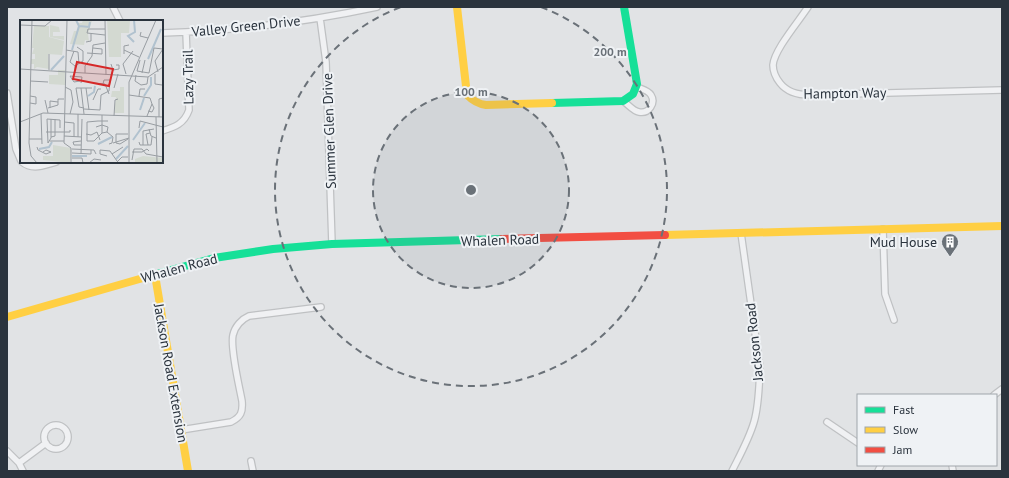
<svg xmlns="http://www.w3.org/2000/svg" width="1009" height="478" font-family="'PT Sans',sans-serif">
  <style>
    .lines { fill: none; stroke-linecap: round; stroke-linejoin: round }
    .street-casing { stroke: #bfc1c3; stroke-width: 8 }
    .street { stroke: #f0f1f3; stroke-width: 5.5 }
    .fast { stroke: #16e098; stroke-width: 8 }
    .slow { stroke: #ffcf43; stroke-width: 8 }
    .jam { stroke: #f24e42; stroke-width: 8 }
    .ring { fill: none; stroke: #6a7178; stroke-width: 2; stroke-dasharray: 7 5 }
    .labels { text-anchor: middle; dominant-baseline: central; stroke-width: 4; stroke-linejoin: round; paint-order: stroke }
    .street-label { font-size: 14px; fill: #2a333d; stroke: #eff2f5 }
    .poi-label { font-size: 14px; fill: #2a333d; stroke: #eff2f5; text-anchor: end }
    .inset-river { fill: none; stroke: #b1c2cf; stroke-width: 2 }
    .inset-road { fill: none; stroke: #989da2; stroke-width: 1 }
    .view { fill: #d62828; fill-opacity: 0.15; stroke: #d62828; stroke-width: 2 }
    .inset-edge { fill: none; stroke: #2a333d; stroke-width: 2 }
    .centre { fill: #6a7178; stroke: #eff2f5; stroke-width: 2 }
    .ring-label { font-size: 12px; text-anchor: middle; font-weight: bold; fill: #6a7178; stroke: #eff2f5; stroke-width: 4; stroke-linejoin: round; paint-order: stroke }
  </style>
  <rect width="100%" height="100%" fill="#e1e3e5"/>
  <g class="lines">
    <g class="street-casing">
      <path id="street" d="M113 7 120 21
        M808 7C799 21 774 50 773 65 773 71 776 78 780 83 787 92 798 95 810 95L1002 90
        M320 18 326 62 332 244
        M162 33C234 31 307 22 377 7
        M7 93 16 149 21 161
        M623 101C628 104 633 111 639 112 649 114 656 103 651 95 648 90 641 89 637 87
        M162 131C175 127 184 124 189 110L186 32
        M22 162C33 171 44 165 56 162
        M883 229 885 294 894 320
        M994 395 1002 389
        M827 422 858 443
        M44 437a12 12 0 1 1 24 0a12 12 0 1 1-24 0Z
        M181 430 231 422C241 417 243 412 242 401 239 385 230 348 233 335 235 326 242 319 249 316L321 307
        M7 451 19 463 23 471
        M251 461 253 471
        M19 463 46 443
        M952 465 953 471
        M732 471C740 455 749 439 754 422 759 405 759 386 760 368L741 233
        M878 471 881 465"/>
    </g>
    <use href="#street" class="street"/>
    <path class="fast" d="M552 103 623 101 633 94 637 84 624 7
      M157 274 214 258 273 249 332 244 502 239"/>
    <path class="slow" d="M457 7 467 95C473 101 478 104 486 105L552 103
      M665 235 1002 226
      M155 275 188 471
      M7 317 157 274"/>
    <path class="jam" d="M502 239 665 235"/>
  </g>
  <circle cx="471" cy="190" r="98" fill="#6a7178" fill-opacity=".12"/>
  <g class="ring">
    <circle cx="471" cy="190" r="98"/>
    <path d="M541 7A196 196 0 1 1 401 7"/>
  </g>
  <defs>
    <g id="building-pin" transform="scale(0.9)"><path d="M0 17L-7.5 6A9.5 9.5 0 1 1 7.5 6Z" fill="#6a7178" stroke="#eff2f5"/><path d="M-4-6H4V6H1V3H-1V6H-4ZM-2.5-4.3h1.7v1.8h-1.7ZM.8-4.3h1.7v1.8H.8ZM-2.5-1h1.7V.8h-1.7ZM.8-1h1.7V.8H.8Z" fill="#fff"/></g>
  </defs>
  <g fill-rule="evenodd">
    <use href="#building-pin" x="950" y="242"/>
  </g>
  <g class="labels">
    <g class="street-label">
      <text transform="translate(246 26) rotate(-6)">Valley Green Drive</text>
      <text transform="translate(188 77) rotate(-91)">Lazy Trail</text>
      <text transform="translate(845 93) rotate(-1)">Hampton Way</text>
      <text transform="translate(329 131) rotate(-92)">Summer Glen Drive</text>
      <text transform="translate(500 240) rotate(-2)">Whalen Road</text>
      <text transform="translate(179 268) rotate(-15)">Whalen Road</text>
      <text transform="translate(754 342) rotate(-96)">Jackson Road</text>
      <text transform="translate(171 373) rotate(80)">Jackson Road Extension</text>
    </g>
    <g class="poi-label">
      <text x="937" y="242">Mud House</text>
    </g>
  </g>
  <g transform="translate(20 20)">
    <rect width="143" height="143" fill="#e1e3e5"/>
    <path d="M87 0H110L109 13H101V37H89ZM14 6H29V17L44 21 42 35 28 34 29 49 17 47 14 49V44H11V39H15V34H12L14 28H12ZM33 125 51 128 50 143 23 140V136H33ZM123 136 143 138V143H115V139Z" fill="#d3d9d1"/>
    <path d="M30 5 39 7 40 12H33V16H44V20L30 17Z" fill="#d3d9d1"/>
    <path d="M38 50H45V65L29 64V55H38Z" fill="#d3d9d1"/>
    <path d="M63 0H72L68 14 69 21 65 20 64 25 50 24 54 11H58V3H62ZM100 67H104V93H94L96 77H91L92 71H100Z" fill="#d3d9d1"/>
    <path class="inset-river" d="M114 0 115 12 108 16 114 22M59 6 69 7 70 2M52 30 59 6 56 0M128 39 141 9M31 50 44 36M68 76 74 72 75 66M124 76 131 65V57M120 90 124 78M113 120 125 103M78 124 92 117M19 129 29 127 32 122M52 136H67M96 139 108 126"/>
    <path class="inset-road" d="M12 0 9 123 11 136 17 143M47 0 44 123 51 128V143M85 0 86 55M0 5 25 6 32 0M121 12 120 16 128 18M85 15 67 13 68 9H85M66 22 71 21V14M46 30 58 32 59 44M104 30 119 37M54 31 50 42 55 46V51M67 33 82 34V29L73 28M29 34V50M104 34V26L109 25M120 40 117 51 129 53 134 28 143 29M91 44 93 50 99 49V45H96M55 46 63 41V31L57 27M0 49 128 57 143 47M138 52 135 41 143 29M65 53V46L72 36 73 25 85 23M122 53 125 40M106 54 103 44 113 31M135 54V64L142 65M116 55 115 61 121 65 127 64 128 57M10 61 28 62M60 61 54 62 50 56 62 57 61 63M73 63 85 64 89 74M45 67 51 70 53 82 50 94M61 68 64 94M66 68 69 90M94 68 98 54M109 75 130 78 132 84 127 96M119 76 120 69H125M25 80 28 93M73 80 78 69H81M10 83 16 84V77L10 76M28 88 38 85V79H44M30 88V81L38 82M64 88 59 87 56 68H72M64 89 80 90 81 75 89 71 90 60H84L83 64M128 91 132 92 134 88 132 84M21 94 22 124M82 95V113L74 121H67V102L78 101H88M94 96 95 80 98 79M136 97 137 143M139 97V79L143 78M0 102 23 93 143 97M44 102 54 103V117M76 107 82 105 88 107 87 112 82 113M119 108 120 101 143 107M129 109 131 116 136 118M26 112H50V110M87 112 93 117 92 123 89 124M66 114 71 115 77 112 80 120M44 116 62 117M31 117 35 116V99M58 117V94M9 119H22M30 121H44M119 122 120 125H131L132 117M28 123 27 99 40 100V108M28 123 31 118V99M93 123 109 118M96 123V114H108M96 123 100 124 108 119M61 125H54L53 122 61 121M123 125V111L134 109M128 125 126 114 130 113M17 127 18 130 26 134 31 132 26 130 23 132M52 129 74 130 76 134M112 132H122L127 129 129 131M52 133 71 134V130M61 134 62 99M92 134 103 127M87 136 80 134V130L90 131 97 141M52 138H62L63 143M112 140 114 129H122L126 134 143 137M69 143 74 139 81 140M96 143 102 137H108M109 143V62L136 0"/>
    <path class="view" d="M57 42 93 49 89 66 53 59Z"/>
    <rect width="143" height="143" class="inset-edge"/>
  </g>
  <circle cx="471" cy="190" r="6" class="centre"/>
  <g class="ring-label">
    <text x="610" y="56">200 m</text>
    <text x="471" y="96">100 m</text>
  </g>
  <rect width="1009" height="478" fill="none" stroke="#2a333d" stroke-width="16"/>
  <rect x="857" y="394" width="140" height="72" fill="#eff2f5" stroke="#a0a6ab"/>
  <rect x="865" y="407" width="20" height="6" fill="#16e098" stroke="#a0a6ab"/>
  <text x="893" y="414" font-size="12" fill="#2a333d">Fast</text>
  <rect x="865" y="427" width="20" height="6" fill="#ffcf43" stroke="#a0a6ab"/>
  <text x="893" y="434" font-size="12" fill="#2a333d">Slow</text>
  <rect x="865" y="447" width="20" height="6" fill="#f24e42" stroke="#a0a6ab"/>
  <text x="893" y="454" font-size="12" fill="#2a333d">Jam</text>
</svg>
